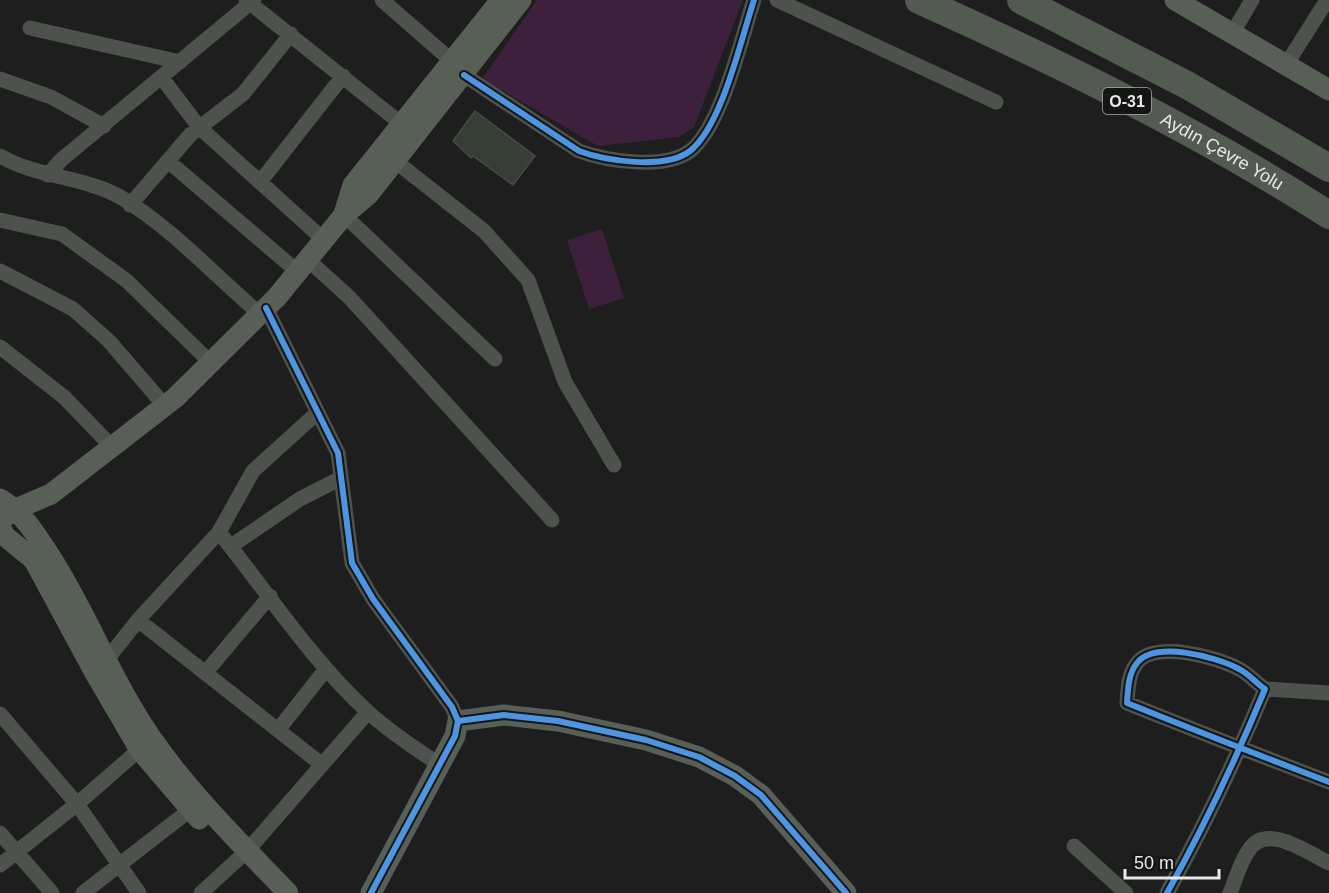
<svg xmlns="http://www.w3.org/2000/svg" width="1329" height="893" font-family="Arial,sans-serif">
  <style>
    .green { fill: #3c203c }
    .building { fill: #363e35; stroke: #494949; stroke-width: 1.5 }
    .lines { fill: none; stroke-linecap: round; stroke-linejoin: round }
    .street { stroke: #4d534c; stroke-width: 15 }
    .secondary { stroke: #575f56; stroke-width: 21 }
    .highway { stroke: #525a52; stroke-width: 28 }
    .cycleway-casing { stroke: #141614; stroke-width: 10 }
    .cycleway { stroke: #4d94e3; stroke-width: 6 }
    .labels { text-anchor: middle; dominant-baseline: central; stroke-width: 5; stroke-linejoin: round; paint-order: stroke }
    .shield { fill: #141614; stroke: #a8a9a8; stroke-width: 1.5 }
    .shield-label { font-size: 16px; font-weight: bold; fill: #e7e8e7 }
    .street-label { font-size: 18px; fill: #e7e8e7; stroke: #141614 }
  </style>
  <rect width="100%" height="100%" fill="#1e1e1e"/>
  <path class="green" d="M537 0H743L694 127 679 137 598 146 482 79Z
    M602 229 624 298 589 309 567 240Z"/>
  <path class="building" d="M475 111 535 156 513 185 473 156 471 158 453 141Z"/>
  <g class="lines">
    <path class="street" d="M246 0 403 125
      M382 0 453 62
      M777 0 996 102
      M30 28 180 62
      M1232 34 1252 0
      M1286 65 1327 0
      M464 75 579 151C606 161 665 170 690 151 722 126 741 39 754 0
      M162 78 199 127 324 240
      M0 79 51 97 104 126
      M0 156C38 178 84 176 122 198 173 229 215 276 260 314
      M168 161 298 272
      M395 161 484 231 528 280 565 382 614 465
      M48 175 61 160 254 0
      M260 182 343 76
      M130 205 191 134 243 94 291 34
      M344 215 495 359
      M0 220 62 234 127 281 211 363
      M308 260 349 297 552 520
      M0 271 73 309 109 341 165 406
      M266 308 338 453 352 563 373 599 452 707 458 721
      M0 347 64 397 113 448
      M219 532C267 592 312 661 368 712 390 732 414 748 439 764
      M231 546 300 499 341 478
      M138 620 321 764
      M101 667 138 620 219 532 253 471 317 413
      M206 672 270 596
      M1265 689 1329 693
      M0 714 77 804 139 893
      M278 730 326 669
      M0 833 52 893
      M1074 846 1126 893
      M0 865 77 804 147 743
      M83 893 190 810
      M201 893 247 851 368 712
      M1167 893C1204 827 1236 759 1265 689 1256 683 1248 673 1239 669 1217 657 1155 640 1137 663 1128 674 1128 690 1127 703 1194 730 1261 756 1329 782
      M1230 893C1236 879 1240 862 1249 850 1266 822 1308 853 1329 863"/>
    <path class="secondary" d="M1175 0 1329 90
      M344 214 353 185 501 0
      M0 499C23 513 36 534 50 556 88 615 112 682 152 739 191 795 241 844 288 893
      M0 520 16 509 51 494 175 398 277 297 344 215 368 195 521 0
      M0 527 5 536 34 560 95 673 140 750 199 819
      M371 893 455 736 458 721 504 715 558 721 646 740 699 757 735 776 761 795 846 893"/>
    <g class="highway">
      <path id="s1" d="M919 0C1059 63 1200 132 1329 215"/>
      <path d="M1021 0 1187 85 1329 168"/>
    </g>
    <g class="cycleway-casing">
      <path id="cycleway" d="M464 75 579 151C606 161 665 170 690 151 722 126 741 39 754 0
        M266 308 338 453 352 563 373 599 452 707 458 721
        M371 893 455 736 458 721 504 715 558 721 646 740 699 757 735 776 761 795 846 893
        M1167 893C1204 827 1236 759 1265 689 1256 683 1248 673 1239 669 1217 657 1155 640 1137 663 1128 674 1128 690 1127 703 1194 730 1261 756 1329 782"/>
    </g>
    <use href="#cycleway" class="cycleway"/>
  </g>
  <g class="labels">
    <rect class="shield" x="1103" y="88" width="48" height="26" rx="4.5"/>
    <g class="shield-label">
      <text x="1127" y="101">O-31</text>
    </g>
    <g class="street-label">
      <text stroke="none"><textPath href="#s1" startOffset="339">Aydın Çevre Yolu</textPath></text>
    </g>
  </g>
  <path d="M1125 869v9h94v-9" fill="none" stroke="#e7e8e7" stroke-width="3"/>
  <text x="1134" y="869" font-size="18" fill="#e7e8e7" stroke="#141614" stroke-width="4.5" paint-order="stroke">50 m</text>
</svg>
